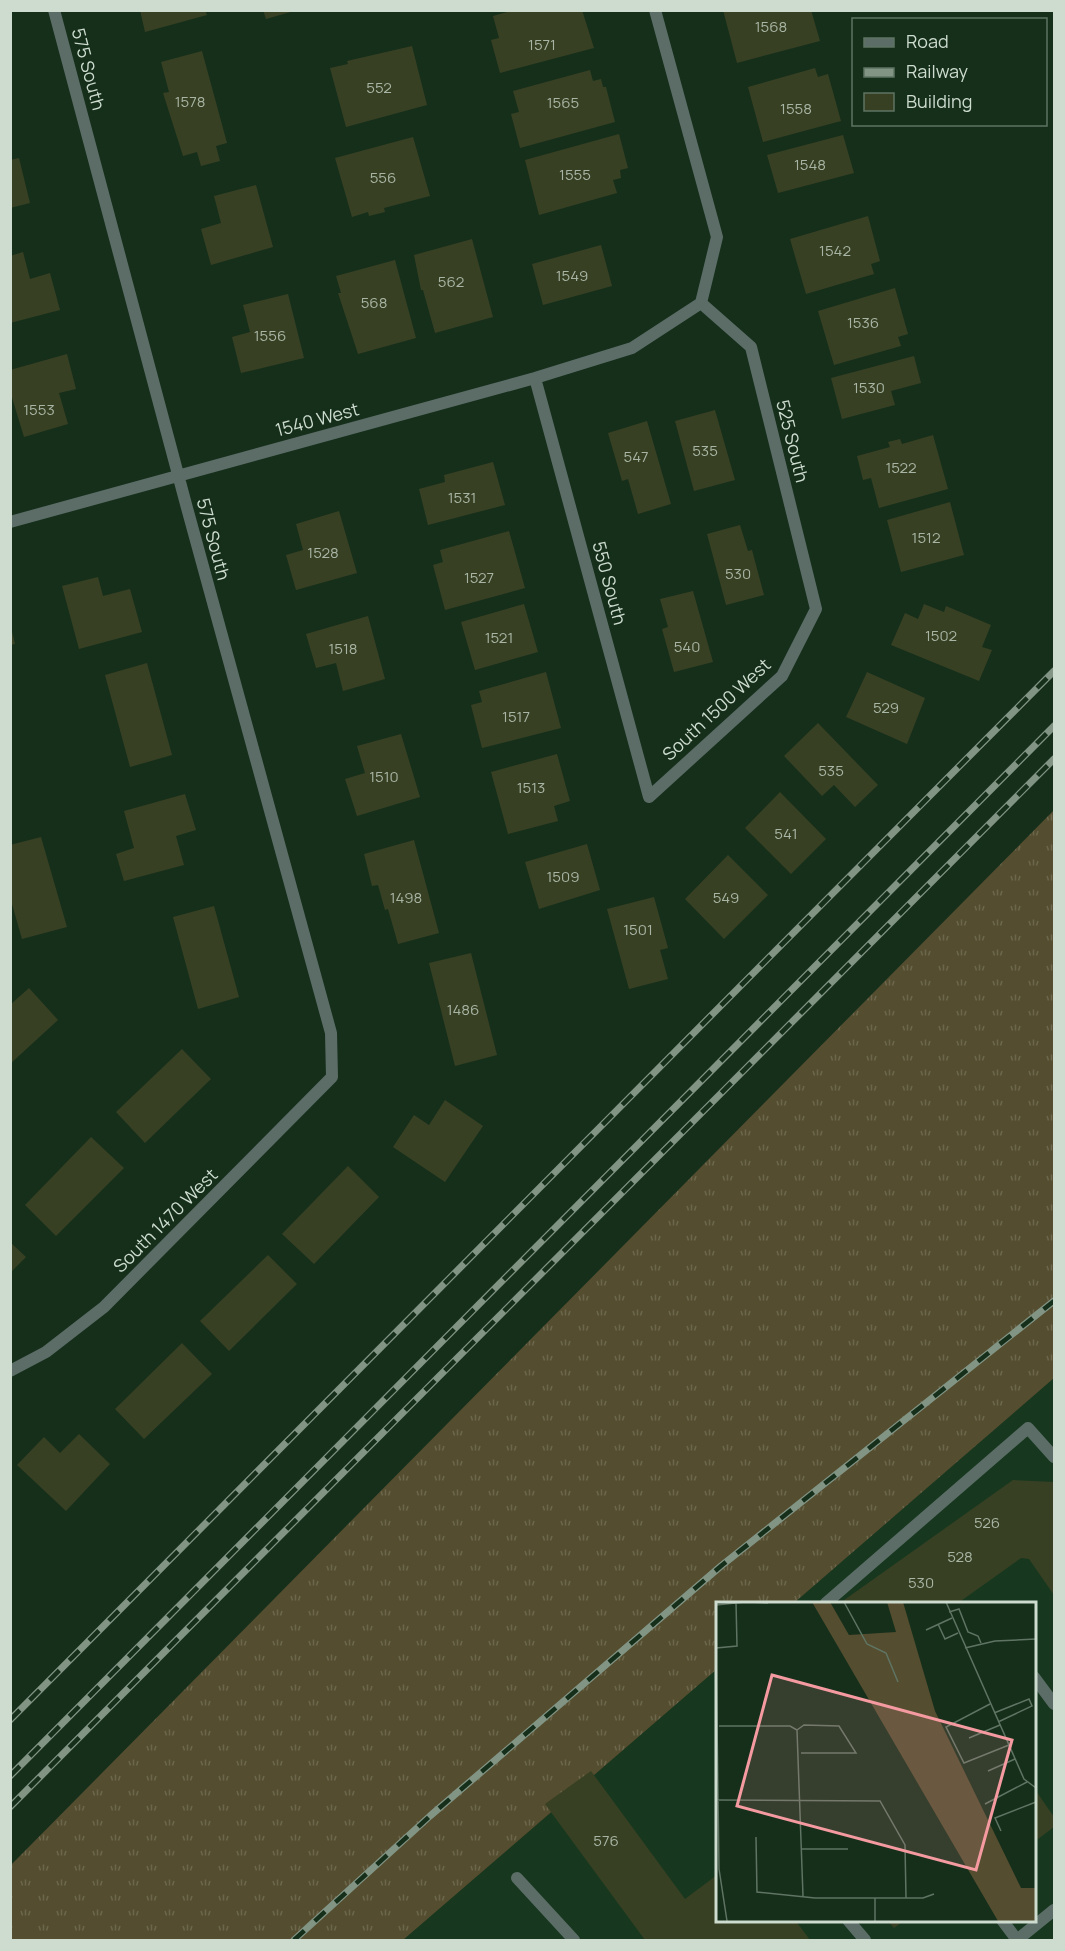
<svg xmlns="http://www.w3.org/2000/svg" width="1065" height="1951" font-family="Manrope,sans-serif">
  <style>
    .built { fill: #17381f }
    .grass { fill: url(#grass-tufts) }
    .building { fill: #384023 }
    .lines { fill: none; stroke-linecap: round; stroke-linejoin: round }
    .service { stroke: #5c6d68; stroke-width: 12 }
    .minor { stroke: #5c6d68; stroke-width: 12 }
    .rail-casing { stroke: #829585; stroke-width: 7 }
    .rail { stroke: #162f1b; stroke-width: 4.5; stroke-dasharray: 14; stroke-linecap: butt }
    .labels { text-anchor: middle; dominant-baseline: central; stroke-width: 4.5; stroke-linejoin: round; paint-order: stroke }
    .number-label { font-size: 15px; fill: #a8b5a4 }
    .street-label { font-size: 18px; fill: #cddccf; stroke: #162f1b }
    .inset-road { fill: none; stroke: #5f7463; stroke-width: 1.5 }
    .view { fill: #f49aa0; fill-opacity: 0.15; stroke: #f49aa0; stroke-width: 3 }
    .inset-edge { fill: none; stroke: #cddccf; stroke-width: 3 }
  </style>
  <defs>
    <pattern id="grass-tufts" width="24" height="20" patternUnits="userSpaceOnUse" patternTransform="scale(1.5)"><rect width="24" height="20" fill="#544d2f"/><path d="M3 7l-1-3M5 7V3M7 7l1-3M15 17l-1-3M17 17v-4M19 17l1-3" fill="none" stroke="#6b664c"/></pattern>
  </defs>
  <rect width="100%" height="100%" fill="#162f1b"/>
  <path class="built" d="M1054 1378V1940H403L717 1669V1920H1034V1603H794Z"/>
  <path class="grass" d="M1054 810V1378L794 1603H717V1669L403 1940H11V1865Z"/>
  <path class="building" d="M140 10H205L207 15 145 32Z
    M263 10H293L294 11 266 19Z
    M515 10H582L594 48 500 73 491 40 499 38 493 16Z
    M723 10H811L820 41 737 63Z
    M412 46 427 105 346 127 330 68 348 64 347 61Z
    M202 51 227 143 216 146 220 161 201 166 197 152 183 156 163 93 169 92 161 62Z
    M815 68 818 77 828 74 841 121 763 142 748 87Z
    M590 70 593 81 601 79 603 87H606L615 122 520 148 511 114 519 112 513 91Z
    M619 134 628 168 620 170 621 178 613 180 617 193 539 215 525 160Z
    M843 135 854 173 778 193 767 155Z
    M413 137 430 196 384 208 385 212 369 216 368 212 352 217 335 158Z
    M19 158 30 203 10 208V160Z
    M256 185 273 247 211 265 201 229 221 223 214 196Z
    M868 216 880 261 871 264 874 274 806 294 790 239Z
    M472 239 493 317 435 333 423 290H421L414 255Z
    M601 245 612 286 543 305 532 264Z
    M23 252 30 279 50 273 60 310 10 323V256Z
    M395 260 416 338 358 354 338 293H341L336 276Z
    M895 288 908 334 898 337 901 346 834 365 818 311Z
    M288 294 304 358 241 373 232 337 250 332 243 305Z
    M67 354 76 389 59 393 68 424 24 437 10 391V370Z
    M914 356 921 383 891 391 895 405 842 419 831 378Z
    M715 410 735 480 694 491 675 421Z
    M647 421 671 504 638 514 628 479 622 481 608 433Z
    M933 435 948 489 879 508 871 478 863 480 857 456 890 447 888 442 900 439 902 444Z
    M493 462 505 505 428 525 419 489 445 482 444 475Z
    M950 502 964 555 901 572 887 520Z
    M339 511 357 573 296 590 286 555 303 550 296 524Z
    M740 525 748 551 752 550 764 595 726 605 707 534Z
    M509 531 525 588 445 610 433 565 443 562 440 550Z
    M98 577 103 596 130 589 142 632 79 649 62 586Z
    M693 591 713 662 674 672 662 629 668 627 660 599Z
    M524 604 538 652 475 670 461 622Z
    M924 604 944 612 946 606 991 625 982 647 992 650 979 681 891 645 905 613 918 619Z
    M368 616 385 679 343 691 336 663 316 668 306 634Z
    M11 628 15 644 10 645V629Z
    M147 663 172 755 130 767 105 675Z
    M546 672 561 728 482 748 471 705 482 702 479 691Z
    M867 672 925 698 907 744 846 717Z
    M818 723 878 785 855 807 834 785 822 796 784 756Z
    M401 734 420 797 357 816 345 779 365 773 357 746Z
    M557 754 570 801 554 806 558 821 508 834 491 772Z
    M780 792 826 839 791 874 745 828Z
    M185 794 196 830 176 836 184 865 124 881 116 854 134 848 124 811Z
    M41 837 67 927 22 939 10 897V845Z
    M414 840 439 933 398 944 388 909 385 910 378 885 372 886 364 854Z
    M587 844 600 890 539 909 525 862Z
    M728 855 768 895 724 939 685 899Z
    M654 897 668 948 660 950 668 979 629 989 607 909Z
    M214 906 239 997 198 1009 173 917Z
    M471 953 497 1055 455 1066 429 963Z
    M29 988 58 1020 10 1064V1005Z
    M182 1049 211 1079 145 1143 116 1112Z
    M445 1100 483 1126 445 1182 393 1147 414 1115 429 1125Z
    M91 1137 124 1168 56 1236 25 1205Z
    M348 1166 379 1197 314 1264 282 1234Z
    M10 1242 26 1257 10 1273Z
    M268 1255 297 1284 229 1351 200 1321Z
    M182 1343 212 1374 144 1439 115 1409Z
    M79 1434 110 1464 66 1511 17 1465 44 1437 60 1453Z
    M1013 1480 1054 1482V1595L1029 1559 1021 1558 958 1603H840Z
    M591 1771 685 1899 717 1875V1920H795L810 1940H645L545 1804Z
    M1034 1788 1054 1817V1827L1034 1842Z
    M887 1920H905L894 1928Z"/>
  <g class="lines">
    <path class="service" d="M826 1603 1028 1428 1054 1457
      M1034 1677 1054 1704
      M517 1878 574 1940
      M848 1920 865 1940
      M1002 1920 1017 1940"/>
    <path class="minor" d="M535 378 649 797 782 676 816 609 751 347 701 303
      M10 522 535 378 632 348 701 303 717 237 655 10
      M10 1371 46 1352 104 1307 332 1077 331 1033 187 508 54 10
      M1017 1940 1054 1910"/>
    <g class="rail-casing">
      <path id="rail" d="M10 1720 1054 671
        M10 1776 1054 726
        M10 1807 1054 759
        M294 1940 430 1816 721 1566 1054 1301"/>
    </g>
    <use href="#rail" class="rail"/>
  </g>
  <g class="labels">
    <g class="number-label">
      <text x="771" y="26">1568</text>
      <text x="542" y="44">1571</text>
      <text x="379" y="87">552</text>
      <text x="190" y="101">1578</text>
      <text x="563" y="102">1565</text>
      <text x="796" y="108">1558</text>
      <text x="810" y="164">1548</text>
      <text x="575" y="174">1555</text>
      <text x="383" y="177">556</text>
      <text x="835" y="250">1542</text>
      <text x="572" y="275">1549</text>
      <text x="451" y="281">562</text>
      <text x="374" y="302">568</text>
      <text x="863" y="322">1536</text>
      <text x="270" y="335">1556</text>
      <text x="869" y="387">1530</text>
      <text x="39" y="409">1553</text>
      <text x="705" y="450">535</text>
      <text x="636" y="456">547</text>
      <text x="901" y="467">1522</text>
      <text x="462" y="497">1531</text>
      <text x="926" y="537">1512</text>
      <text x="323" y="552">1528</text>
      <text x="738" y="573">530</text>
      <text x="479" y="577">1527</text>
      <text x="941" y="635">1502</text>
      <text x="499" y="637">1521</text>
      <text x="687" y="646">540</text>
      <text x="343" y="648">1518</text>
      <text x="886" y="707">529</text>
      <text x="516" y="716">1517</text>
      <text x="831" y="770">535</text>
      <text x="384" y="776">1510</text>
      <text x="531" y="787">1513</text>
      <text x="786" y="833">541</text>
      <text x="563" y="876">1509</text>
      <text x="406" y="897">1498</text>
      <text x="726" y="897">549</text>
      <text x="638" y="929">1501</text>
      <text x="463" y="1009">1486</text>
      <text x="987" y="1522">526</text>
      <text x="960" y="1556">528</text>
      <text x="921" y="1582">530</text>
      <text x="606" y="1840">576</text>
    </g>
    <g class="street-label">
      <text transform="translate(89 69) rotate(75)">575 South</text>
      <text transform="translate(317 419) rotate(-15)">1540 West</text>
      <text transform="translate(793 441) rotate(76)">525 South</text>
      <text transform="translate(214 539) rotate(75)">575 South</text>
      <text transform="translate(610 583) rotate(75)">550 South</text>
      <text transform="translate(716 709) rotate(-43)">South 1500 West</text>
      <text transform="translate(165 1220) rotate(-45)">South 1470 West</text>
    </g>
  </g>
  <g transform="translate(716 1602)">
    <rect width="320" height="320" fill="#162f1b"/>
    <path d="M96 0H114L133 33 180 30 171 0H187L219 109 305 286H319V319H282Z" fill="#544d2f"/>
    <path class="inset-road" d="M33 0 52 1M128 0 151 42 170 51 182 80M230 0 308 177 320 186M0 3 29 0M233 10 243 7 252 30 262 34 265 41M222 22 229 37 242 31M210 28 236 16M0 44 3 267 11 319M0 46 21 44 20 0M249 46 279 39 320 37M274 102 230 125 248 161 293 143M278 111 313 97 316 104 282 120M3 124H74L81 128 87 294M81 128 88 123 123 124 140 151H85M253 136 284 123M272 169 299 157M0 198 164 199 189 243 190 296M269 202 311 180M285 229 279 216 320 200M40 235 41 290 99 296H207L218 292M86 247H132M159 319V296"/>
    <path class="view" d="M56 73 296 138 260 268 21 204Z"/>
    <rect width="320" height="320" class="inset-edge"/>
  </g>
  <rect width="1065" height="1951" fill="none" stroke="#cddccf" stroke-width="24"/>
  <rect x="852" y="18" width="195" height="108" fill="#162f1b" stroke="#5f7463" stroke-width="1.5"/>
  <rect x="864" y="38" width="30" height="9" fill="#5c6d68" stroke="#5f7463" stroke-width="1.5"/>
  <text x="906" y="48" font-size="18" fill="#cddccf">Road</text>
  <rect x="864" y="68" width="30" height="9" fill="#829585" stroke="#5f7463" stroke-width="1.5"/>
  <text x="906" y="78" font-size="18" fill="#cddccf">Railway</text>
  <rect x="864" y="93" width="30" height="18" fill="#384023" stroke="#5f7463" stroke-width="1.5"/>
  <text x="906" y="108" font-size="18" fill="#cddccf">Building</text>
</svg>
